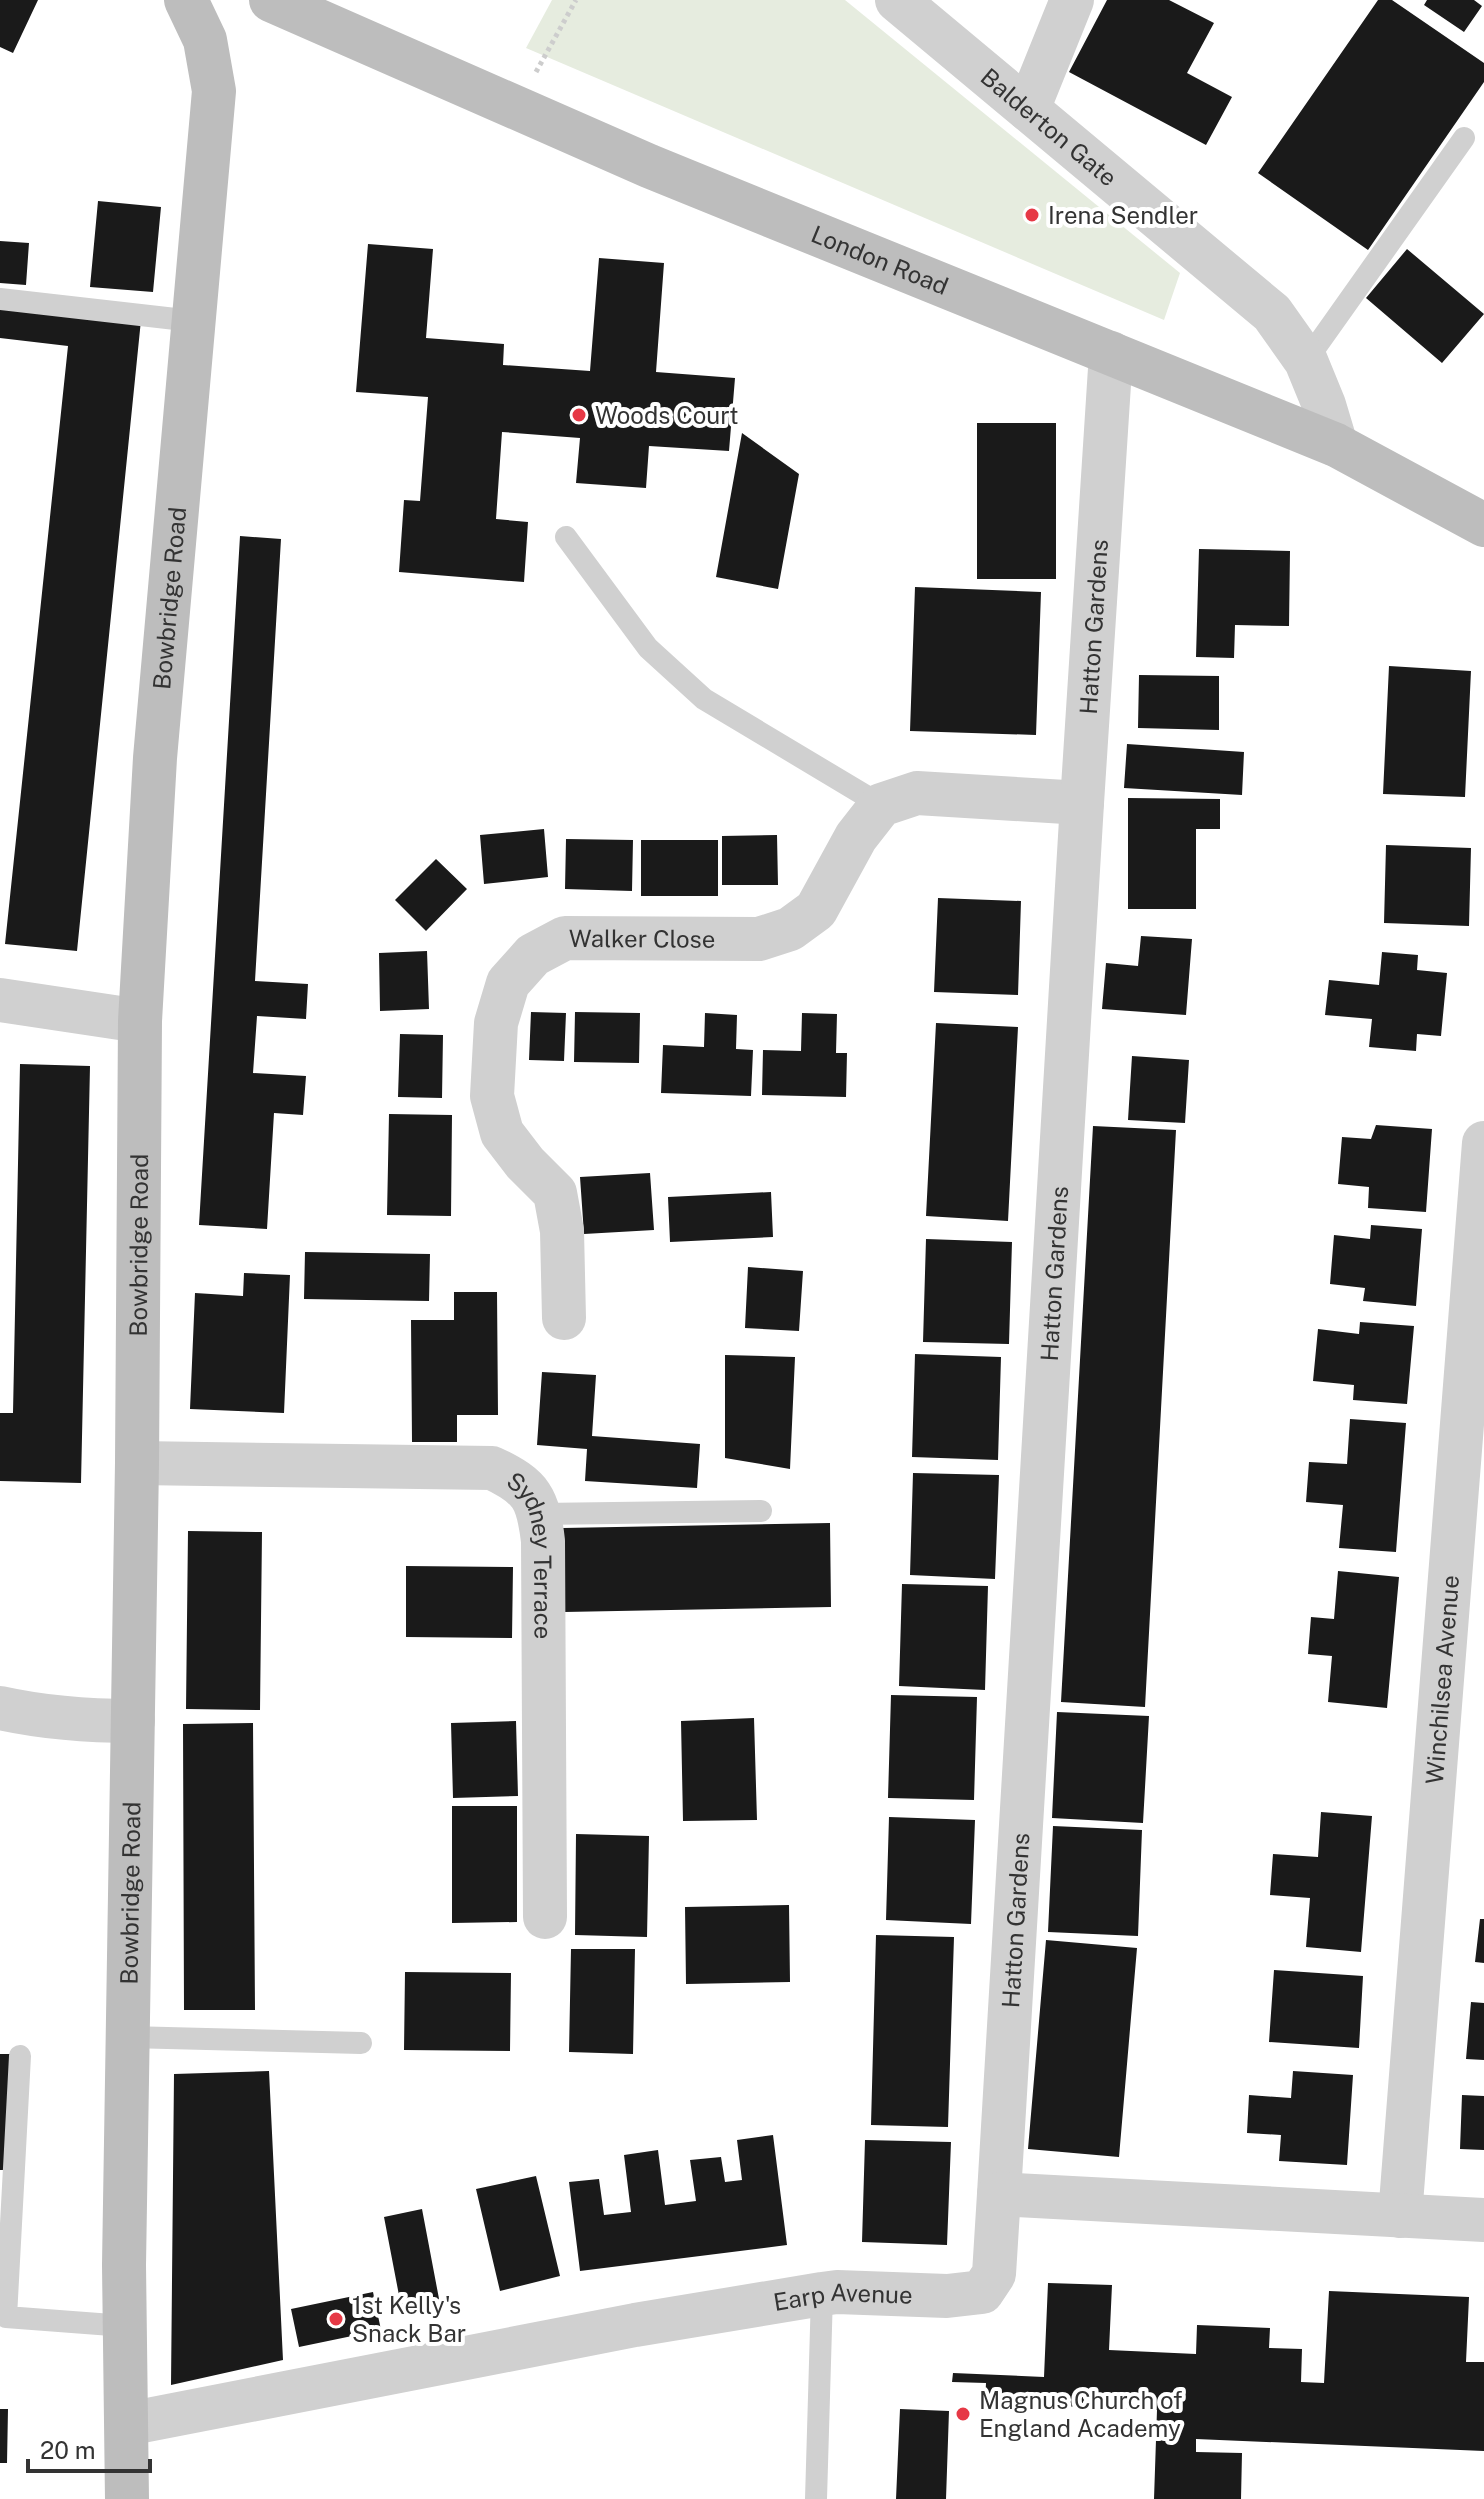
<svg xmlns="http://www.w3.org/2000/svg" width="1484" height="2499" font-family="'Public Sans',sans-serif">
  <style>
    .green { fill: #e6ecdf }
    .building { fill: #1a1a1a }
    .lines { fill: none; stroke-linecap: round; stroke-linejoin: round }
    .path { stroke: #cdcdcd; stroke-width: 5; stroke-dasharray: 4 4; stroke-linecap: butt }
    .lane { stroke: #d0d0d0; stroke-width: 22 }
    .street { stroke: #d0d0d0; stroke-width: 44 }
    .secondary { stroke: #bdbdbd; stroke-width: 44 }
    .poi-dot { fill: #e63946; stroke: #fff; stroke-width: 3 }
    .labels { text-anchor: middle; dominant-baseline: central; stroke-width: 8; stroke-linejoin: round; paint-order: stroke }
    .street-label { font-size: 24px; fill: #333; stroke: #fff }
    .poi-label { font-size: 24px; fill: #333; stroke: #fff; text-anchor: start }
  </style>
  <rect width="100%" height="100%" fill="#fff"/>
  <path class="green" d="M552 0H845L1180 273 1164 320 526 48Z"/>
  <path class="building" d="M0 0H38L13 53 0 47Z
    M1107 0H1169L1214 23 1187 73 1232 97 1206 145 1069 72Z
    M1378 0H1392L1484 63V82L1368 250 1258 173Z
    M1427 0H1474L1482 6 1464 32 1424 5Z
    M98 201 161 207 153 292 90 287Z
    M0 241 29 243 26 285 0 283Z
    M368 244 433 249 426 338 504 344 503 365 590 371 599 258 664 263 656 372 735 378 729 451 649 446 646 488 576 483 580 438 502 432 496 519 528 522 524 582 399 572 404 500 420 501 428 397 356 392Z
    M1407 249 1484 314 1442 363 1366 298Z
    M0 304 141 320 77 951 5 944 68 346 0 338Z
    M977 423H1056V579H977Z
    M742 433 799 474 778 589 716 577Z
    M240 536 281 539 255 981 308 984 306 1019 257 1016 253 1073 306 1076 303 1115 274 1113 267 1229 199 1225Z
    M1199 549 1290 551 1289 626 1235 625 1234 658 1196 657Z
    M915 587 1041 592 1036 735 910 731Z
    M1389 666 1471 671 1465 797 1383 794Z
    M1139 675 1219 676V730L1138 728Z
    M1127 744 1244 752 1242 795 1124 788Z
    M1128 798 1220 799V829H1196V909H1128Z
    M544 829 548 877 484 884 480 835Z
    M777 835 778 885H722V836Z
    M566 839 633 840 632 891 565 889Z
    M641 840H718V896H641Z
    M1386 845 1471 848 1469 926 1384 923Z
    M436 859 467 889 426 931 395 900Z
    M938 898 1021 901 1018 995 934 992Z
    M1141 936 1192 939 1186 1015 1102 1009 1106 963 1138 966Z
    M427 951 429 1009 380 1011 379 953Z
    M1382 952 1418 955 1417 970 1447 973 1441 1036 1417 1034 1416 1051 1369 1047 1372 1019 1325 1015 1329 980 1379 985Z
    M531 1012 566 1013 564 1061 529 1060Z
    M575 1012 640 1013 639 1063 574 1062Z
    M705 1013 737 1015 736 1049 753 1050 751 1096 661 1093 663 1045 704 1047Z
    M802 1013 837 1014 836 1053H847L846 1097 762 1095 763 1050 801 1051Z
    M936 1023 1018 1027 1008 1221 926 1216Z
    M400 1034 443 1035 442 1098 398 1097Z
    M1132 1056 1189 1060 1185 1123 1128 1120Z
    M20 1064 90 1066 81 1483 0 1481V1413H13Z
    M389 1114 452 1115 451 1216 387 1215Z
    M1376 1125 1432 1129 1426 1212 1368 1208 1369 1187 1338 1184 1342 1137 1371 1139Z
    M1093 1126 1176 1130 1145 1707 1061 1702Z
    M650 1173 654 1230 584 1234 580 1177Z
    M771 1192 773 1237 670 1242 668 1197Z
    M1371 1225 1422 1229 1416 1306 1363 1301 1365 1288 1330 1284 1334 1235 1370 1239Z
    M926 1239 1012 1242 1009 1344 923 1342Z
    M305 1252 430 1254 429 1301 304 1299Z
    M748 1267 803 1271 799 1331 745 1328Z
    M244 1273 290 1275 284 1413 190 1409 195 1293 243 1296Z
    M454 1292H497L498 1415H457V1442H412L411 1320H454Z
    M1360 1322 1414 1326 1407 1404 1353 1400 1354 1385 1313 1381 1318 1329 1359 1334Z
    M915 1354 1001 1357 998 1460 912 1457Z
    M725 1355 795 1357 790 1469 725 1458Z
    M542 1372 596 1375 592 1436 700 1444 697 1488 585 1481 587 1449 537 1445Z
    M1350 1419 1406 1423 1396 1552 1339 1548 1343 1505 1306 1502 1309 1462 1347 1464Z
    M913 1473 999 1475 995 1579 910 1575Z
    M830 1523 831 1607 564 1612 563 1528Z
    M188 1531 262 1532 260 1710 186 1709Z
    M406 1566 513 1567 512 1638 406 1637Z
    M1338 1571 1399 1577 1387 1708 1328 1702 1332 1656 1308 1654 1311 1617 1334 1619Z
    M902 1584 988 1586 985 1690 899 1686Z
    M891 1695 977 1697 974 1800 888 1798Z
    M1057 1712 1149 1716 1143 1823 1052 1818Z
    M754 1718 757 1820 683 1821 681 1721Z
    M516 1721 518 1796 453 1798 451 1723Z
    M253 1723 255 2010H184L183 1724Z
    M452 1806H517V1922L452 1923Z
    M1321 1812 1372 1816 1361 1952 1306 1947 1310 1898 1270 1895 1273 1854 1318 1857Z
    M889 1817 975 1820 971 1924 886 1920Z
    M1053 1826 1142 1830 1138 1936 1048 1932Z
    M576 1834 649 1836 647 1937 575 1935Z
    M789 1905 790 1982 686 1984 685 1907Z
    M1480 1919H1484V1963L1475 1962Z
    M876 1935 954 1937 948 2127 871 2125Z
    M1046 1940 1137 1948 1119 2157 1028 2149Z
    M571 1949H635L633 2054 569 2052Z
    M1274 1970 1363 1976 1359 2048 1269 2042Z
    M405 1972 511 1973 510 2051 404 2050Z
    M1471 2002 1484 2003V2060L1466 2059Z
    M0 2054H10V2170H0Z
    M269 2071 283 2360 171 2385 174 2074Z
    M1293 2071 1353 2075 1347 2165 1279 2161 1281 2135 1247 2133 1249 2095 1291 2098Z
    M1462 2095 1484 2096V2150L1460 2149Z
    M773 2135 787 2245 580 2271 569 2182 599 2179 604 2215 631 2212 624 2155 658 2150 665 2205 696 2201 690 2160 721 2157 725 2182 742 2180 737 2140Z
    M865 2140 951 2142 947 2245 862 2242Z
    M536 2176 560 2276 500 2291 476 2189Z
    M422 2209 440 2304 402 2311 384 2217Z
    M1048 2283 1112 2285 1109 2350 1196 2354 1197 2325 1270 2328 1269 2348 1302 2349 1301 2382 1324 2383 1329 2291 1469 2297 1466 2362H1484V2451L1196 2439V2452L1242 2453 1241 2499H1154L1157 2410 985 2403 986 2383 952 2382 953 2373 1044 2377Z
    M373 2292 381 2330 299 2347 291 2309Z
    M0 2409H8L7 2463H0Z
    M900 2409 949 2411 946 2499H896Z"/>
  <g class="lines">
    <path class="path" d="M536 72 576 0"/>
    <path class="lane" d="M0 299 193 321
      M1306 361 1464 138
      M566 537 648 648 704 699 881 805
      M540 1514 761 1511
      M128 2037 361 2043
      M20 2056 6 2317 125 2326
      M816 2499 822 2294"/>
    <g class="street">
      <path id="s1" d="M897 0 1272 313 1306 361 1324 405 1336 445"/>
      <path d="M1028 109 1072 0"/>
      <path d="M0 1000 140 1021"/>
      <path id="s2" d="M564 1318 562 1231 555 1193 525 1163 502 1133 492 1096 496 1023 508 983 533 955 565 938 759 939 790 929 816 910 856 837 881 805 917 793 1082 803"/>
      <path id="s3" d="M137 1463 492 1468C532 1487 538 1498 543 1541L545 1917"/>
      <path d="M0 1708C45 1718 88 1721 133 1721"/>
      <path id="s4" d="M999 2194 1082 803 1111 353"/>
      <path id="s5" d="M1400 2216 1484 1143"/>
      <path id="s6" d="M127 2424 635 2325 822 2294 837 2292 947 2296 982 2292 994 2274 999 2194 1484 2220"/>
    </g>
    <g class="secondary">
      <path id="s7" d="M271 0 649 166 1336 445 1484 525"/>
      <path id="s8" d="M127 2499 124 2265 137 1463 140 1021 155 758 214 91 205 40 186 0"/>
    </g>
  </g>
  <g class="poi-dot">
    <circle cx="1032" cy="215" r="8"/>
    <circle cx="579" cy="415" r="8"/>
    <circle cx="336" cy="2319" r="8"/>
    <circle cx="963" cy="2414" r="8"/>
  </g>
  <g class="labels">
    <g class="street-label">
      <text stroke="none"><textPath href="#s1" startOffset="198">Balderton Gate</textPath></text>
      <text stroke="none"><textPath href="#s7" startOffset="662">London Road</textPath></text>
      <text stroke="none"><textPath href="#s8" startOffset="1902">Bowbridge Road</textPath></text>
      <text stroke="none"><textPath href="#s4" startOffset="1570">Hatton Gardens</textPath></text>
      <text stroke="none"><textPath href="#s2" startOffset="510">Walker Close</textPath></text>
      <text stroke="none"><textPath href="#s8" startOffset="1254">Bowbridge Road</textPath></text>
      <text stroke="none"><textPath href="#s4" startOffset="922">Hatton Gardens</textPath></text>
      <text stroke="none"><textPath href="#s3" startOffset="462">Sydney Terrace</textPath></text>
      <text stroke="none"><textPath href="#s5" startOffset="538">Winchilsea Avenue</textPath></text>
      <text stroke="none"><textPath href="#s8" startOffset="606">Bowbridge Road</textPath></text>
      <text stroke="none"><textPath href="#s4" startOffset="274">Hatton Gardens</textPath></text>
      <text stroke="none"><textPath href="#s6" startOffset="728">Earp Avenue</textPath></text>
    </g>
    <g class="poi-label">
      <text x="1048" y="215">Irena Sendler</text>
      <text x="595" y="415">Woods Court</text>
      <text x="352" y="2305">1st Kelly's<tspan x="352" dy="28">Snack Bar</tspan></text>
      <text x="979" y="2400">Magnus Church of<tspan x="979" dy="28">England Academy</tspan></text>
    </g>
  </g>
  <path d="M28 2459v12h122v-12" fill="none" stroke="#333333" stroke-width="4"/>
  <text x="40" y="2459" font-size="24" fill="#333333" stroke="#ffffff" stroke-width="6" paint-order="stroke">20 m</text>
</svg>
